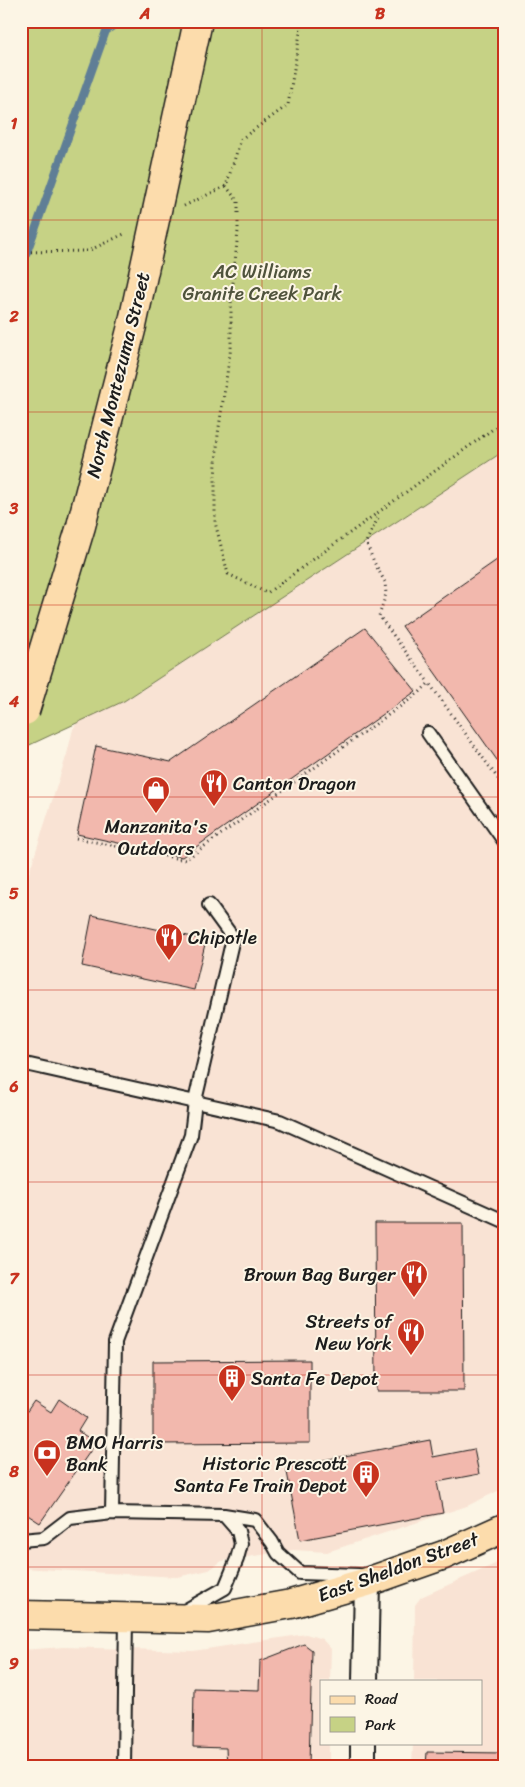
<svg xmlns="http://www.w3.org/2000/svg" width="525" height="1787" font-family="Sriracha,sans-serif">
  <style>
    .built { fill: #f9e3d4 }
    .green { fill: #c6d285; stroke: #717750 }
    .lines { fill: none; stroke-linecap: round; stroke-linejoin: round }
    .stream { stroke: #5e7e96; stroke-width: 8 }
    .building { fill: #f2b8ad; stroke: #1c1c1c }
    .lane-casing { stroke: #1c1c1c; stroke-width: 16 }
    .street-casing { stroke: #1c1c1c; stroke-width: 28 }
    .primary-casing { stroke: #1c1c1c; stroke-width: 31 }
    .path { stroke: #1c1c1c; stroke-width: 3; stroke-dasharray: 1 4; stroke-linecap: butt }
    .lane { stroke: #fcf5e5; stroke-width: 12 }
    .street { stroke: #fcf5e5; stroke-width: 24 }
    .primary { stroke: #fcdcac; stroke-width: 28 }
    .primary-bridge-casing { stroke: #1c1c1c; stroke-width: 31; stroke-linecap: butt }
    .primary-bridge { stroke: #fcdcac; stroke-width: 28 }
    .grid { fill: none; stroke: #c8321e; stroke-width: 1; stroke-opacity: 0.55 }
    .labels { text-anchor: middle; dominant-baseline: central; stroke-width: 4; stroke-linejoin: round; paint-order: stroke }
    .park-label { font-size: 19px; fill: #4f533c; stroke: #fcf5e5 }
    .street-label { font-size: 19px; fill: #1c1c1c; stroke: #fcf5e5 }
    .poi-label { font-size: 19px; fill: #1c1c1c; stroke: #fcf5e5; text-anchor: start }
    .neatline { fill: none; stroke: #c8321e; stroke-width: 2 }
    .grid-label { font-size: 16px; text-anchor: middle; font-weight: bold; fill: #c8321e }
  </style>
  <rect width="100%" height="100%" fill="#fcf5e5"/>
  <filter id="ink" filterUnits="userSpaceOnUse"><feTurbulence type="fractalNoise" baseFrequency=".02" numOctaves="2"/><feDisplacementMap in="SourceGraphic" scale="10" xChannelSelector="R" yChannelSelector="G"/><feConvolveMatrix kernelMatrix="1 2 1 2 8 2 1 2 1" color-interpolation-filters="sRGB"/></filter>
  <g filter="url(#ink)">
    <path class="built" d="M504 451V1488L467 1506 327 1552 293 1550 222 1561 209 1570 177 1577 21 1568V898L67 754 73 729 96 692 124 701Z
      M504 1560V1766H412L413 1743H481V1681H414L415 1605 421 1597Z
      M306 1634 322 1639 331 1649 330 1681H321V1743H329V1766H21V1650L64 1647 193 1651Z"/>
    <path class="green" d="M504 21V451L124 701 21 749V22Z"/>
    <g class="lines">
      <path class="stream" d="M21 269 106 31 120 21"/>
    </g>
    <path class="building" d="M504 555V770L402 626Z
      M365 628 416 691 182 857 77 834 96 746 171 762Z
      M92 915 206 940 194 990 82 966Z
      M375 1223H463L464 1391H376Z
      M310 1360V1443L153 1444V1361Z
      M59 1399 86 1418 78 1431 96 1443 40 1523 23 1512 21 1514V1420L34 1401 51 1412Z
      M430 1440 433 1457 474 1449 479 1474 437 1482 443 1513 300 1540 286 1467Z
      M304 1644 312 1650 309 1766H227L226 1748 193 1747 194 1688 259 1690 260 1661Z
      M427 1752 504 1753V1766H426Z"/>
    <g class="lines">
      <g class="lane-casing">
        <path id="lane" d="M428 733 504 841
          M209 905 233 938 195 1101 191 1135 115 1342 112 1513 224 1515 255 1520 272 1542 278 1553 300 1573 359 1575
          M21 1063 280 1121 504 1221
          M21 1540 44 1538 70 1518 112 1513
          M181 1613 225 1588 237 1559 241 1544 238 1531 224 1515
          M124 1766 126 1617"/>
      </g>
      <g class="street-casing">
        <path id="street" d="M365 1681 367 1582
          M363 1766V1743"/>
      </g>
      <g class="primary-casing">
        <path id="primary" d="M21 1615 208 1619 291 1604 367 1582 444 1555 504 1528"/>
      </g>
      <path class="path" d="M226 186 238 202V231L231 304V347L218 434 215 478V522L228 574 267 593 504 421
        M184 206 226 186 241 139 288 105 302 21
        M21 252 88 251 124 234
        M378 518 366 542 374 562 385 582 386 594 379 616 429 683
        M76 838 185 860 419 693 429 683 504 787"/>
      <use href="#lane" class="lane"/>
      <use href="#street" class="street"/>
      <use href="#primary" class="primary"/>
      <g class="primary-bridge-casing">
        <path id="primary-bridge" d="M25 711 81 526 132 326 198 21"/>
      </g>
      <use href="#primary-bridge" class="primary-bridge"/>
    </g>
  </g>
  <path class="grid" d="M262 21V1766M21 220H504M21 412H504M21 605H504M21 797H504M21 990H504M21 1182H504M21 1375H504M21 1567H504"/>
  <defs>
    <g id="restaurant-pin" transform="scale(1.4375)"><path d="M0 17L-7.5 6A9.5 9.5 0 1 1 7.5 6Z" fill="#c8321e" stroke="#fcf5e5"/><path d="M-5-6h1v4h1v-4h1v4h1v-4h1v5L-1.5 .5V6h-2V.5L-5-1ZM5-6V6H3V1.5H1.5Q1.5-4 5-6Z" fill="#fff"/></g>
    <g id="shop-pin" transform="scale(1.4375)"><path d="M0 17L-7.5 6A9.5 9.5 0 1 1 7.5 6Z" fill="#c8321e" stroke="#fcf5e5"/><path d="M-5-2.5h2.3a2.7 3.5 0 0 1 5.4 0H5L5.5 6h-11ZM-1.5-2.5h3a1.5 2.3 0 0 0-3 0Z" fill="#fff"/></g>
    <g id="building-pin" transform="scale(1.4375)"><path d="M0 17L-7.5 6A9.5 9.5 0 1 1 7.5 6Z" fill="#c8321e" stroke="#fcf5e5"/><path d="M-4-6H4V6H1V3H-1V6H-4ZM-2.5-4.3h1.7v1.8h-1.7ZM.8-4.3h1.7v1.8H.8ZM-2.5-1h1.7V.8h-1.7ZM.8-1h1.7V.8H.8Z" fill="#fff"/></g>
    <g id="bank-pin" transform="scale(1.4375)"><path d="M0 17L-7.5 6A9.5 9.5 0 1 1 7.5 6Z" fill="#c8321e" stroke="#fcf5e5"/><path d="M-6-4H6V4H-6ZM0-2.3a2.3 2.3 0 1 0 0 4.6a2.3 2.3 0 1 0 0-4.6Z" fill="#fff"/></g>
  </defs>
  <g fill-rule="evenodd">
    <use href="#restaurant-pin" x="214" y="783"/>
    <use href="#shop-pin" x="156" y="790"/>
    <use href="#restaurant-pin" x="169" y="937"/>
    <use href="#restaurant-pin" x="414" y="1274"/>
    <use href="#restaurant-pin" x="411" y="1332"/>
    <use href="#building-pin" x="232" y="1378"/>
    <use href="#bank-pin" x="47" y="1453"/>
    <use href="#building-pin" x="366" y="1474"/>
  </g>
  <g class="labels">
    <g class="park-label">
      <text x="262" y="271">AC Williams<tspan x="262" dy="22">Granite Creek Park</tspan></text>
    </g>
    <g class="street-label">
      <text transform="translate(118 375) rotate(-76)">North Montezuma Street</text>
      <text transform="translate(398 1567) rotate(-20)">East Sheldon Street</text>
    </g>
    <g class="poi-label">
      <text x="233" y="783">Canton Dragon</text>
      <text x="156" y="826" text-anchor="middle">Manzanita's<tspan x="156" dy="22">Outdoors</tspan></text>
      <text x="188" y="937">Chipotle</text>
      <text x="395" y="1274" text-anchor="end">Brown Bag Burger</text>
      <text x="392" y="1321" text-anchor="end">Streets of<tspan x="392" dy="22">New York</tspan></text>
      <text x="251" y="1378">Santa Fe Depot</text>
      <text x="66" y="1442">BMO Harris<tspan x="66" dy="22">Bank</tspan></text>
      <text x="347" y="1463" text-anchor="end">Historic Prescott<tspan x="347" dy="22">Santa Fe Train Depot</tspan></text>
    </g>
  </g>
  <rect width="525" height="1787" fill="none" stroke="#fcf5e5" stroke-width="55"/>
  <rect x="320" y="1680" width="162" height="65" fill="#fcf5e5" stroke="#a29e95"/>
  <rect x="330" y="1696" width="25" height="8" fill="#fcdcac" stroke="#a29e95"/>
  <text x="365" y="1704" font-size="15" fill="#1c1c1c">Road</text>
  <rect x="330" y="1717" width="25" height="15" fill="#c6d285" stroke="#a29e95"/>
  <text x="365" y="1730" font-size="15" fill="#1c1c1c">Park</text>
  <rect x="28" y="28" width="470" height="1732" class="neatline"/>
  <g class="grid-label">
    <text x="145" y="19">A</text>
    <text x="380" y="19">B</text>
    <text x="14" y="129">1</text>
    <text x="14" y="322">2</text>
    <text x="14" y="514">3</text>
    <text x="14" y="707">4</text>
    <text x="14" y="899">5</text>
    <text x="14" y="1092">6</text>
    <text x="14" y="1284">7</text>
    <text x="14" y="1477">8</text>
    <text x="14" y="1669">9</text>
  </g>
</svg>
